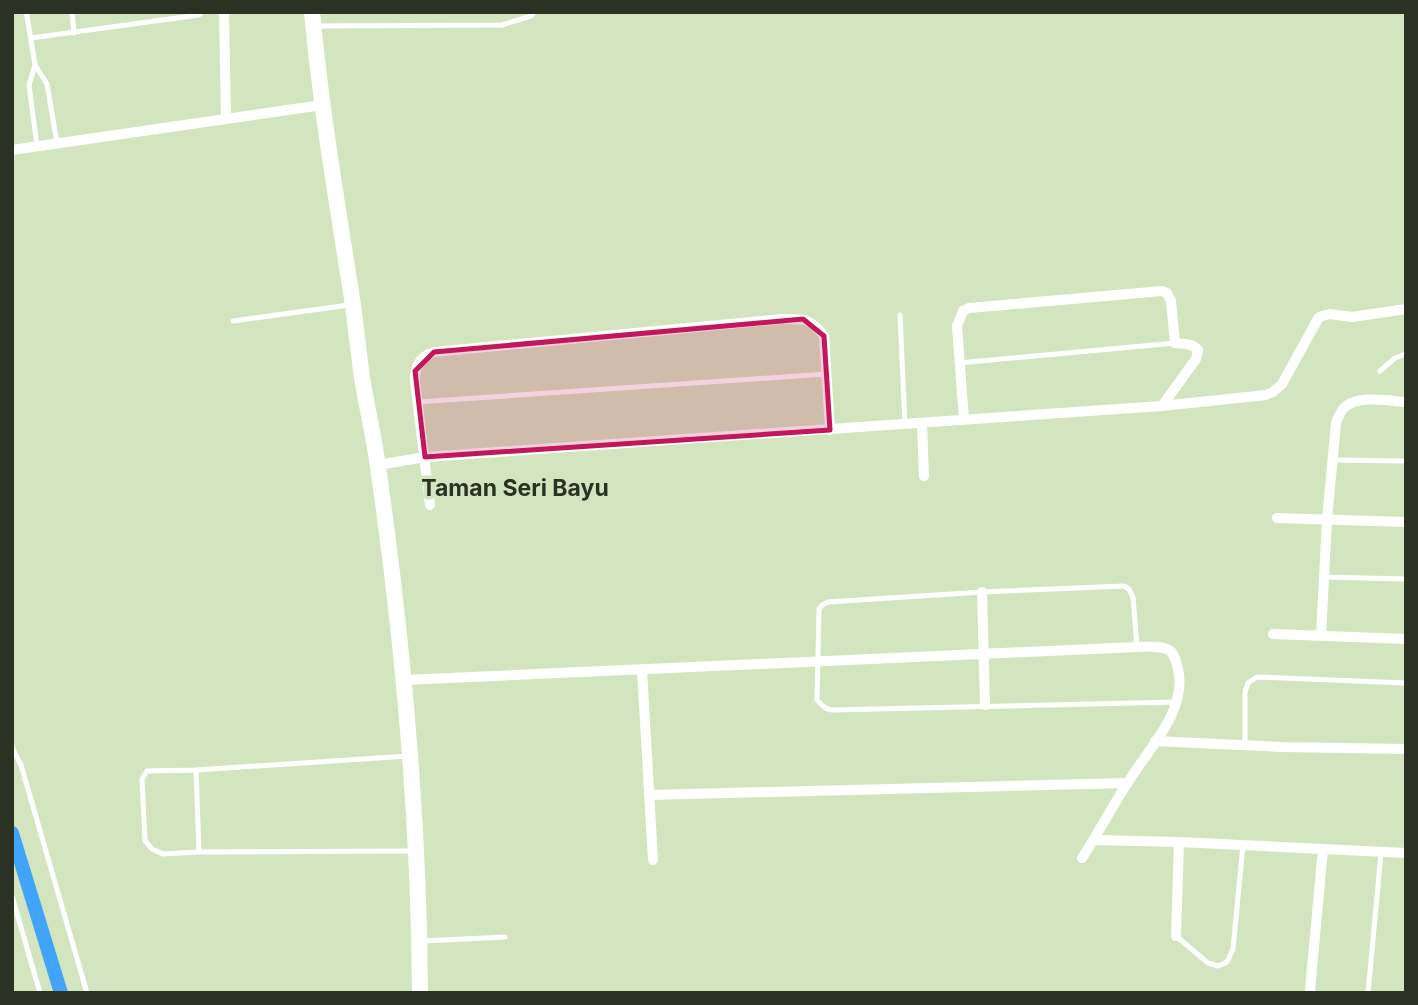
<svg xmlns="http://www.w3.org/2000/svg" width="1418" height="1005" font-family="Inter,sans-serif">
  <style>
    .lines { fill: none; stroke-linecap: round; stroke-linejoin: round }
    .canal { stroke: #42a4f9; stroke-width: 14 }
    .lane { stroke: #fff; stroke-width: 5 }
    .street { stroke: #fff; stroke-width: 10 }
    .secondary { stroke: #fff; stroke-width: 16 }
    .marked { fill: #c2185b; fill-opacity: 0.2; stroke: #c2185b; stroke-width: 5; stroke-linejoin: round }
    .labels { text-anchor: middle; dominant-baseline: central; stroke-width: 7; stroke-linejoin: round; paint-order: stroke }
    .neighbourhood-label { font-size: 23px; font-weight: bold; fill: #2b3223; stroke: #d3e5bf }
  </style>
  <rect width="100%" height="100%" fill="#d3e5bf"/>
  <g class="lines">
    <path class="canal" d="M12 833 61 993"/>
    <path class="lane" d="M25 12 27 16 35 65 47 84 57 143
      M72 12 74 33
      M316 26 502 25 531 16 534 12
      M31 38 199 15 202 12
      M35 65 29 85 37 146
      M900 315 905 425
      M233 321 349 305
      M959 363 1175 343
      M1380 371 1395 358 1406 354
      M417 402 826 374
      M1332 460 1406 461
      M1324 577 1406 579
      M1137 647 1133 597 1129 589 1124 586 982 592 828 602 822 605 819 609 817 700 825 708 832 710 1177 702
      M1245 746V692L1248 683 1257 677 1406 683
      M12 747 21 765 87 993
      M408 756 196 770 147 771 142 779 145 841 152 849 163 854 199 852 413 851
      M196 770 199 852
      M12 896 40 993
      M1176 936 1208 963 1218 966 1227 962 1233 949 1243 845
      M423 941 505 937
      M1368 993 1381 853"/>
    <path class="street" d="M224 12 226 118
      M12 150 322 105
      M964 420 957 326 963 311 969 308 1162 291 1167 293 1171 301 1175 343C1183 344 1193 343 1198 350L1196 359 1162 406
      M922 424 924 476
      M378 465 425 457 1162 406 1266 395 1273 392 1282 384 1319 317 1330 314 1352 317 1406 309
      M430 505 415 381C415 366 419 357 434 352L783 319C803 319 811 318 824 336L830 430
      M1277 518 1406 522
      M982 592 985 705
      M1273 634 1406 639
      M1321 636 1327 520 1336 423C1338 418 1340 412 1344 408 1358 394 1388 401 1406 402
      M642 670 653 860
      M404 680 1137 647C1146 647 1160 645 1169 650 1175 654 1176 662 1178 669 1188 711 1147 750 1127 784 1111 808 1098 834 1082 858
      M1155 741 1281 747 1406 749
      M649 795 1127 783
      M1094 840 1179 842 1406 853
      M1176 936 1179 842
      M1311 993 1310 990 1323 849"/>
    <path class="secondary" d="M312 12C321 111 338 208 353 305 356 329 359 354 362 378 367 408 374 437 378 467 403 641 419 817 420 993"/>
  </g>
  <path class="marked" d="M803 319 824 336 830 430 425 457 415 371 434 352Z"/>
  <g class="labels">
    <g class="neighbourhood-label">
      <text x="515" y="488">Taman Seri Bayu</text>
    </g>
  </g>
  <rect width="1418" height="1005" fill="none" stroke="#2b3223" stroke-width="28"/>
</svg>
